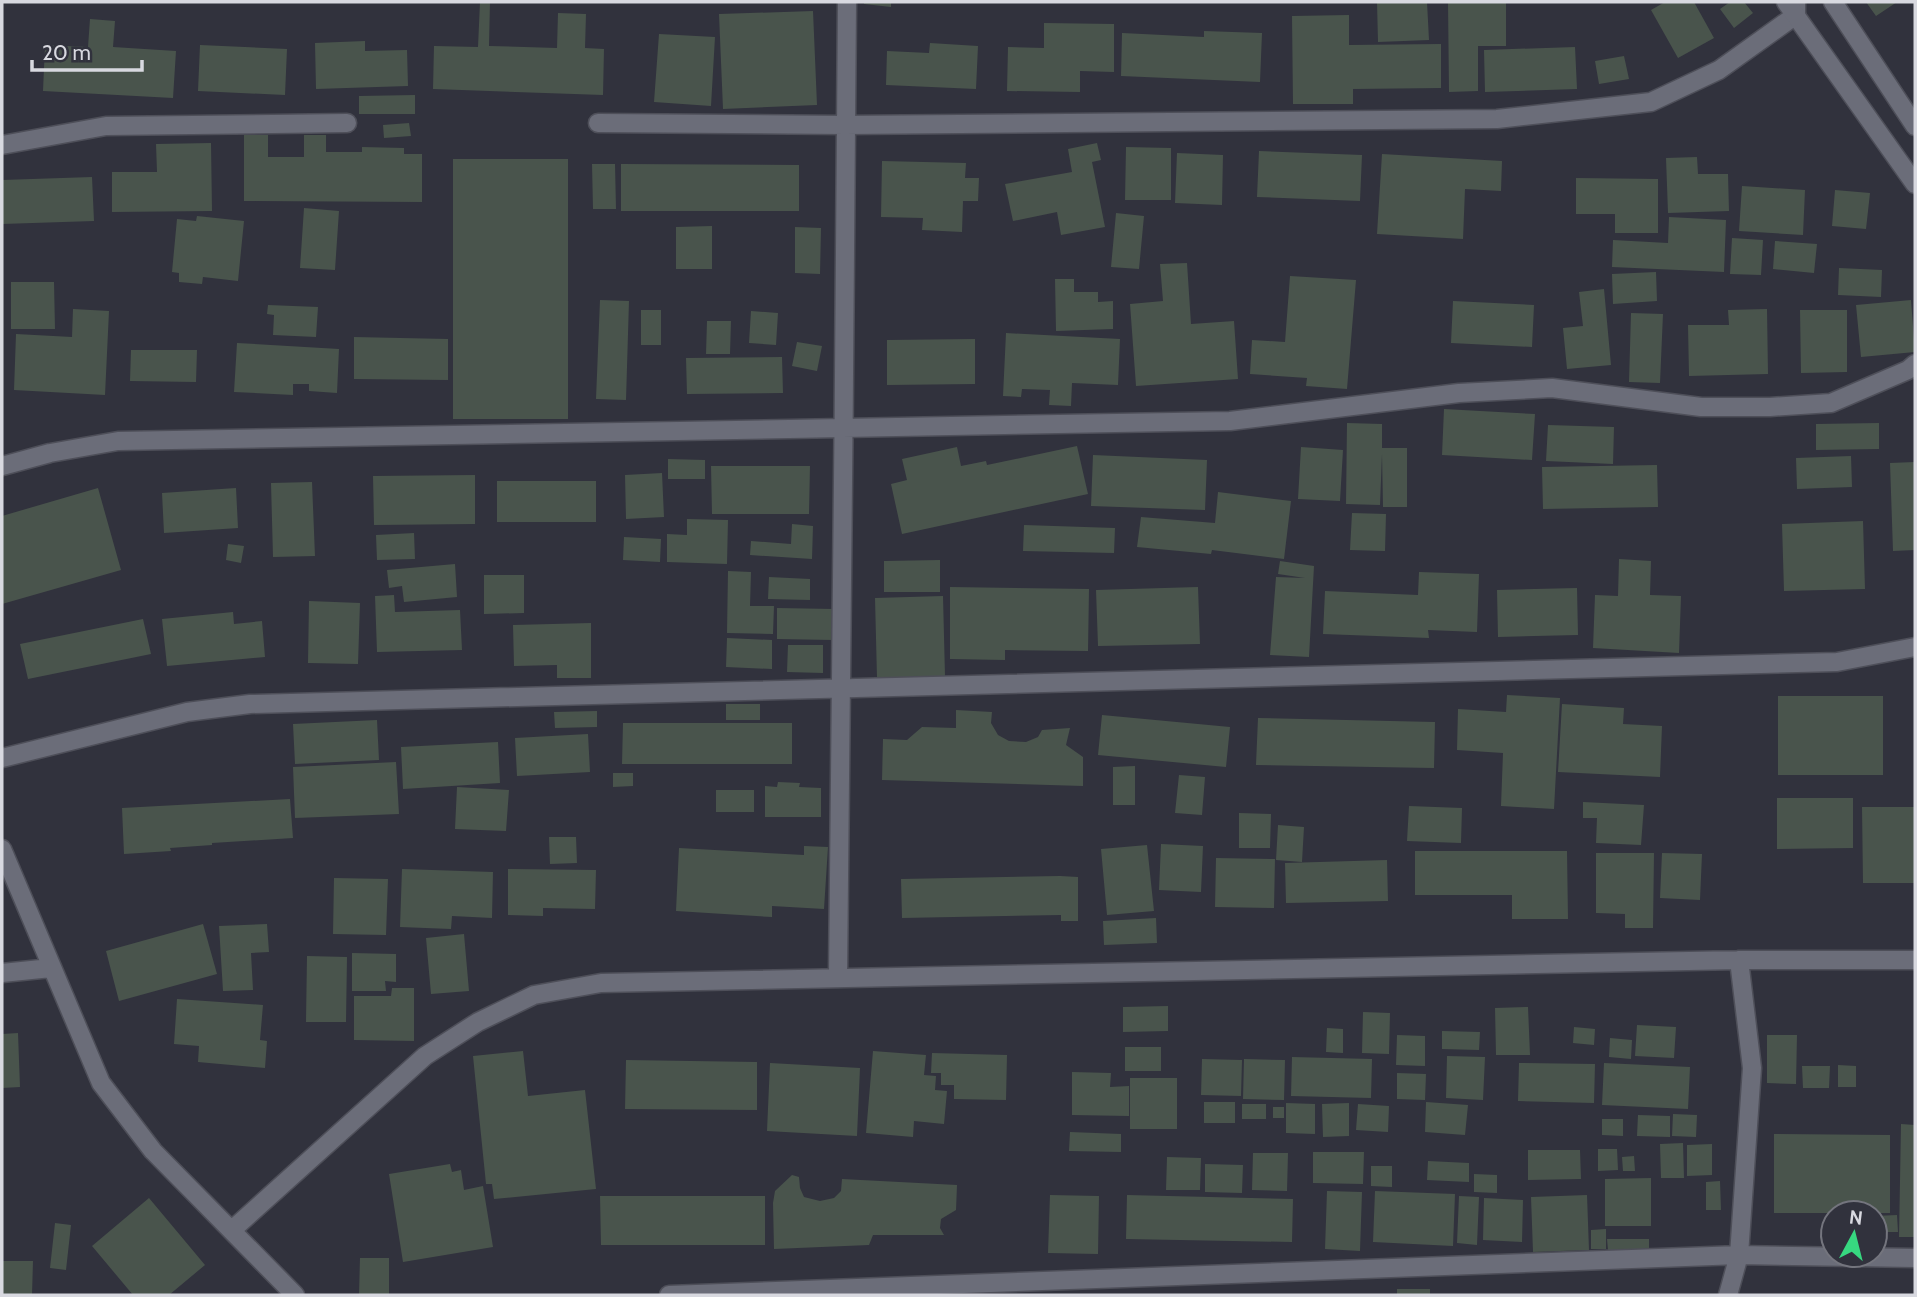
<svg xmlns="http://www.w3.org/2000/svg" width="1917" height="1297" font-family="Cabin,sans-serif">
  <style>
    .building { fill: #49544c }
    .lines { fill: none; stroke-linecap: round; stroke-linejoin: round }
    .minor-casing { stroke: #4e4f59; stroke-width: 21 }
    .tertiary-casing { stroke: #4e4f59; stroke-width: 21 }
    .minor { stroke: #6b6d79; stroke-width: 18 }
    .tertiary { stroke: #6b6d79; stroke-width: 18 }
  </style>
  <rect width="100%" height="100%" fill="#31323d"/>
  <path class="building" d="M480 2H490L489 46 557 48 558 13 586 14 585 48 604 49 603 95 433 89 434 46 478 47Z
    M864 2H891V7L864 4Z
    M1377 2H1427L1429 40 1378 42Z
    M1448 2H1506V46H1478V91L1449 92Z
    M1665 2H1694L1714 38 1678 58 1651 10Z
    M1730 2H1744L1753 13 1734 28 1720 9Z
    M1866 2H1897L1876 16Z
    M813 11 817 105 723 109 719 14Z
    M1349 15V45L1441 44V88L1353 89V104H1293L1292 16Z
    M90 19 115 21 113 47 176 51 173 98 43 91 45 45 88 47Z
    M1044 23 1114 24V72L1080 71V92L1007 91 1008 47 1044 48Z
    M1204 31 1262 33 1260 82 1121 76 1122 33 1204 37Z
    M659 34 715 37 711 106 654 102Z
    M365 41V51L407 50 408 86 316 89 315 43Z
    M930 43 978 46 976 89 886 85 887 51 929 53Z
    M200 45 287 49 285 95 198 91Z
    M1575 47 1577 89 1485 92 1484 50Z
    M1624 56 1629 79 1599 84 1595 61Z
    M415 95V114H359V96Z
    M409 123 411 136 384 138 383 125Z
    M244 135H268V157H304V135H326V152H362V147L404 148V154H422V202L244 201Z
    M211 143 212 211 112 212V172H157L156 144Z
    M1097 143 1101 160 1092 162 1105 227 1061 235 1057 212 1013 221 1005 184 1072 172 1068 149Z
    M1126 147 1171 148V200H1125Z
    M1259 151 1362 155 1360 201 1257 197Z
    M1177 153 1223 155 1222 205 1175 203Z
    M1382 154 1502 161 1501 191 1465 189 1463 239 1377 234Z
    M1697 157 1698 174H1728L1729 211 1668 213 1666 158Z
    M453 159H568V419H453Z
    M882 161 966 163 965 178H979L978 201H963L962 232 922 230 923 218 881 217Z
    M592 164H615L616 209H593Z
    M621 164 799 165V211H621Z
    M92 177 94 221 2 224V180Z
    M1576 178 1658 179V233H1615V214H1576Z
    M1742 186 1805 190 1803 235 1739 231Z
    M1835 190 1870 193 1866 229 1832 226Z
    M304 208 339 211 335 270 300 268Z
    M1116 213 1144 216 1139 269 1111 267Z
    M197 216 244 221 238 281 203 277 202 284 179 282V273L172 272 177 219 196 221Z
    M1669 217 1726 220 1724 272 1612 267 1613 240 1668 243Z
    M712 226V269H676V227Z
    M795 227 821 228 820 274 795 273Z
    M1732 238 1763 240 1761 275 1730 274Z
    M1775 241 1817 244 1814 273 1773 269Z
    M1187 263 1191 324 1234 321 1238 379 1136 386 1130 304 1163 301 1160 264Z
    M1839 268 1882 270 1881 297 1838 295Z
    M1656 272 1657 301 1613 304 1612 274Z
    M1290 276 1356 280 1347 389 1306 386 1307 378 1250 374 1252 340 1285 342Z
    M1055 279H1074V292H1098V302L1113 301V329L1056 331Z
    M11 282H54L55 329H11Z
    M1604 289 1611 365 1567 369 1563 328 1583 326 1579 292Z
    M600 300 629 301 626 400 596 399Z
    M1911 300 1915 352 1861 357 1856 305Z
    M1453 301 1534 305 1532 347 1451 343Z
    M268 305 318 307 316 337 273 335 274 315 267 314Z
    M73 309 109 311 105 395 14 390 16 334 72 337Z
    M1767 309 1768 374 1689 376 1688 325H1729L1728 310Z
    M641 310H661V345H641Z
    M1800 310H1847V372L1801 373Z
    M751 311 778 313 776 345 749 343Z
    M1631 313 1663 314 1660 383 1629 382Z
    M707 321H731L730 354H706Z
    M1006 333 1120 339 1118 385 1072 383 1071 406 1049 405 1050 390 1022 389 1021 397 1003 396Z
    M354 337 448 339V380L354 379Z
    M975 339V384L887 385V340Z
    M797 342 822 346 817 371 792 366Z
    M237 343 339 349 337 393 309 391V384H293V395L234 392Z
    M131 350H197L196 382 130 381Z
    M782 357 783 393 687 394 686 358Z
    M1444 409 1535 414 1532 460 1442 455Z
    M1347 423 1382 424V448H1407V507H1383L1382 454 1380 505 1346 504Z
    M1879 423V449L1816 450V424Z
    M1548 425 1614 427 1613 464 1546 461Z
    M1077 446 1088 494 902 534 891 484 907 480 902 459 957 447 961 466 986 461 987 465Z
    M1301 447 1343 450 1340 501 1298 499Z
    M1093 455 1207 460 1205 510 1091 506Z
    M1851 456 1852 487 1797 489 1796 458Z
    M668 459 705 460V479H668Z
    M1915 462V550L1893 551 1890 463Z
    M1657 465 1658 507 1543 509 1542 467Z
    M711 466H810L809 514H712Z
    M662 473 664 517 626 519 625 475Z
    M475 475V524L374 525 373 476Z
    M497 481H596V522H497Z
    M312 482 315 556 273 557 271 483Z
    M98 488 121 570 2 604V516Z
    M236 488 238 528 164 533 162 493Z
    M1218 492 1291 501 1284 559 1212 550 1211 554 1137 547 1141 517 1215 523Z
    M1352 513 1386 514 1385 551 1350 550Z
    M687 519 728 520 727 564 667 562V534L687 535Z
    M1863 521 1865 589 1784 591 1782 524Z
    M792 524 813 526 812 559 750 555 751 541 791 544Z
    M1024 525 1115 528 1114 553 1023 551Z
    M414 533 415 559 377 560 376 535Z
    M624 537 661 539 660 562 623 560Z
    M228 544 244 546 241 563 226 560Z
    M1619 559 1651 561 1650 595 1681 596 1679 653 1593 648 1595 595 1618 596Z
    M940 560V592H884V561Z
    M1280 561 1314 566 1309 657 1270 655 1276 577 1305 578 1278 574Z
    M455 564 457 597 404 602 402 586 389 588 387 570Z
    M728 571 751 572 750 606H774L773 634 727 633Z
    M1419 572 1479 574 1477 632 1428 630 1429 638 1323 634 1325 591 1418 595Z
    M484 575H524V613L484 614Z
    M769 577 810 579V600L768 599Z
    M950 587 1089 589 1088 651 1005 650V660L950 659Z
    M1198 587 1200 644 1098 646 1096 590Z
    M1577 588 1578 635 1498 637 1497 590Z
    M394 595 395 612 460 610 462 650 377 652 375 596Z
    M943 596 945 676 877 678 875 598Z
    M309 601 360 603 358 664 308 663Z
    M777 608 834 609 833 640 777 639Z
    M233 612 234 624 262 621 265 657 167 666 162 619Z
    M143 619 151 654 28 679 20 644Z
    M591 623V678H557V665L514 666 513 625Z
    M727 638 772 640V669L726 667Z
    M788 645H823V673L787 672Z
    M1507 695 1560 698 1554 809 1501 806 1503 753 1457 750 1458 709 1506 712Z
    M1778 696H1883V775H1778Z
    M726 704H760V720H726Z
    M1562 704 1624 708 1623 724 1662 726 1660 777 1558 772Z
    M956 710 992 712 991 723 998 735 1009 741 1026 742 1038 737 1042 730 1070 728 1066 745 1083 757V786L882 780 883 739 907 740 922 727 956 728Z
    M597 711V727L555 728 554 712Z
    M1102 715 1230 727 1226 767 1098 755Z
    M1258 718 1435 722 1434 768 1256 765Z
    M377 720 379 760 295 764 293 724Z
    M623 723H792V764H622Z
    M588 734 590 772 517 776 515 738Z
    M498 742 500 783 403 789 401 747Z
    M396 762 399 814 295 818 293 767Z
    M1135 766V805H1113V767Z
    M613 773H633V786L613 787Z
    M1179 775 1205 777 1202 815 1175 813Z
    M778 782 800 783 799 787 821 788V817H765V786L777 787Z
    M457 787 509 790 506 831 455 829Z
    M716 790H754V812H716Z
    M1777 798H1853V848L1777 849Z
    M290 799 293 838 212 843V845L170 848 171 851 124 854 122 808Z
    M1583 802 1644 805 1641 845 1596 843 1597 818H1583Z
    M1409 806 1462 808 1461 843 1407 841Z
    M1862 807H1915V883H1863Z
    M1239 813 1271 814 1270 848H1239Z
    M1278 825 1304 827 1302 862 1276 860Z
    M549 837H576L577 863 550 864Z
    M1161 844 1203 846 1201 892 1159 890Z
    M1147 845 1154 911 1107 915 1101 849Z
    M804 846 828 847 824 909 772 906V917L676 911 679 848 804 855Z
    M1415 851H1567L1568 919H1512V895H1415Z
    M1596 853H1654L1653 928H1625V914L1596 913Z
    M1662 853 1702 854 1700 900 1660 898Z
    M1216 858 1275 859 1274 908 1215 907Z
    M1387 860 1388 901 1286 903 1285 863Z
    M402 869 493 872 492 918 452 916 451 929 400 927Z
    M508 869 596 870 595 909 543 908V916L508 915Z
    M1060 876 1078 877V921H1061V915L902 918 901 879Z
    M334 878 388 879 386 935 333 934Z
    M1156 918 1157 943 1104 945 1103 921Z
    M203 924 217 974 119 1001 106 951Z
    M267 924 269 952 251 953 253 990 223 991 219 926Z
    M464 934 469 991 431 994 426 938Z
    M352 953 396 954V982L385 981 386 991H352Z
    M307 956 347 957 346 1022H306Z
    M392 988H414V1041L354 1040V996H391Z
    M177 999 263 1005 260 1040 267 1041 265 1068 198 1062 199 1046 174 1044Z
    M1168 1006V1031L1123 1032V1007Z
    M1528 1007 1530 1055H1496L1495 1008Z
    M1363 1012 1390 1013 1389 1054 1362 1053Z
    M1637 1025 1676 1027 1674 1058 1635 1056Z
    M1574 1027 1595 1029 1594 1045 1573 1043Z
    M1327 1028 1343 1029V1053L1326 1052Z
    M1442 1031 1480 1032 1479 1050 1442 1049Z
    M18 1033 20 1087 2 1088V1034Z
    M1397 1035 1425 1036V1066L1396 1065Z
    M1767 1035H1797L1796 1084 1767 1083Z
    M1610 1038 1632 1040 1631 1059 1609 1057Z
    M1125 1047H1161V1071H1125Z
    M523 1051 528 1096 585 1090 596 1189 494 1199 492 1184H486L473 1056Z
    M873 1051 926 1055 924 1075 936 1076 935 1090 947 1091 944 1124 914 1121 913 1137 866 1133Z
    M932 1053 1007 1055 1006 1100 954 1099V1085H941V1073H931Z
    M1447 1056 1485 1057 1483 1100 1446 1098Z
    M1292 1057 1372 1059 1371 1098 1291 1096Z
    M1202 1059 1242 1060 1241 1096 1201 1095Z
    M1244 1059 1285 1060 1284 1100 1243 1099Z
    M626 1060 757 1062V1110L625 1109Z
    M770 1063 860 1068 857 1136 767 1131Z
    M1519 1063 1595 1064 1594 1103 1518 1101Z
    M1604 1063 1690 1067 1688 1109 1602 1105Z
    M1838 1065 1856 1066V1087H1838Z
    M1802 1066H1830L1829 1088H1803Z
    M1072 1072 1111 1073 1110 1087 1129 1086V1116L1072 1115Z
    M1397 1073 1426 1074 1425 1100 1397 1099Z
    M1130 1078H1177V1129H1130Z
    M1204 1102H1235V1123H1204Z
    M1426 1102 1468 1105 1465 1135 1425 1132Z
    M1286 1103 1315 1104V1134L1286 1133Z
    M1349 1103V1136L1323 1137 1322 1104Z
    M1242 1104H1266V1119H1242Z
    M1358 1104 1389 1106 1388 1132 1356 1130Z
    M1273 1107H1284V1118H1273Z
    M1673 1114 1697 1115 1696 1137 1672 1136Z
    M1638 1115 1670 1116V1137L1637 1136Z
    M1602 1119H1623V1136L1602 1135Z
    M1901 1124 1915 1125V1237H1899Z
    M1070 1132 1121 1134V1152L1069 1151Z
    M1774 1134 1890 1135V1213H1774Z
    M1683 1143 1684 1178H1661L1660 1144Z
    M1712 1144V1175L1687 1176V1145Z
    M1598 1149H1617L1618 1170 1598 1171Z
    M1528 1150H1580L1581 1179 1528 1180Z
    M1313 1152H1364L1363 1184 1313 1183Z
    M1253 1153H1288L1287 1191 1252 1190Z
    M1634 1156 1635 1171H1623L1622 1157Z
    M1167 1157 1201 1158 1200 1190H1166Z
    M1428 1161 1469 1163V1182L1427 1180Z
    M450 1164 452 1172 461 1170 464 1190 483 1186 493 1247 403 1262 389 1174Z
    M1205 1164 1243 1165 1242 1193 1205 1192Z
    M1371 1166H1392V1187L1371 1186Z
    M1474 1174 1497 1175V1193L1474 1192Z
    M792 1175 799 1177 800 1188 804 1197 820 1201 834 1198 841 1191 842 1179 957 1185 956 1210 941 1219 940 1228 944 1235H873L869 1245 774 1249 773 1203 775 1191Z
    M1651 1178V1226H1605V1179Z
    M1720 1181 1721 1210H1706V1182Z
    M1327 1191 1362 1192 1360 1251 1325 1249Z
    M1375 1191 1455 1194 1453 1246 1373 1242Z
    M1050 1195 1099 1196 1098 1254 1048 1253Z
    M1127 1195 1293 1199 1292 1242 1126 1239Z
    M1587 1195 1589 1250 1533 1252 1531 1197Z
    M600 1196H765V1245H601Z
    M1459 1196 1479 1197 1477 1245 1457 1243Z
    M149 1198 205 1265 169 1295H133L92 1246Z
    M1484 1198 1523 1200 1522 1242 1483 1240Z
    M1897 1215 1898 1232H1875V1216Z
    M55 1223 71 1225 66 1270 50 1268Z
    M1606 1229V1249H1591V1230Z
    M1607 1239H1649V1250H1608Z
    M360 1258H389V1295H359Z
    M2 1261H33L32 1295H2Z
    M1397 1289H1430V1295H1397Z"/>
  <g class="lines">
    <g class="minor-casing">
      <path id="minor" d="M598 123 845 125 1497 119 1651 102 1719 70 1796 15V3
        M2 145 106 126 347 123
        M2 466 50 453 118 441 1230 421 1459 393 1552 388 1701 407H1770L1831 403 1908 370 1915 364
        M2 758 187 712 250 704 1837 662 1915 647
        M2 849 101 1083 153 1151 295 1295
        M2 973 51 968
        M838 977C844 652 843 327 847 2
        M232 1230 425 1056 478 1022 534 995 601 983 1739 960H1915
        M669 1295 1739 1255 1915 1258
        M1728 1295 1739 1255 1752 1068 1739 960"/>
    </g>
    <g class="tertiary-casing">
      <path id="tertiary" d="M1786 2 1915 184
        M1833 2 1915 126"/>
    </g>
    <use href="#minor" class="minor"/>
    <use href="#tertiary" class="tertiary"/>
  </g>
  <rect width="1917" height="1297" fill="none" stroke="#d8d9e0" stroke-width="7"/>
  <g transform="translate(1854 1234) rotate(7)"><circle r="33" fill="#31323d" stroke="#74757e" stroke-width="2"/>
  <path d="M0-5L12 26L0 18L-12 26Z" fill="#37d880"/>
  <text y="-10" font-size="19" font-weight="bold" text-anchor="middle" fill="#d8d9e0">N</text>
  </g>
  <path d="M32 60v10h110v-10" fill="none" stroke="#d8d9e0" stroke-width="3.5"/>
  <text x="42" y="60" font-size="21" fill="#d8d9e0" stroke="#31323d" stroke-width="5" paint-order="stroke">20 m</text>
</svg>
